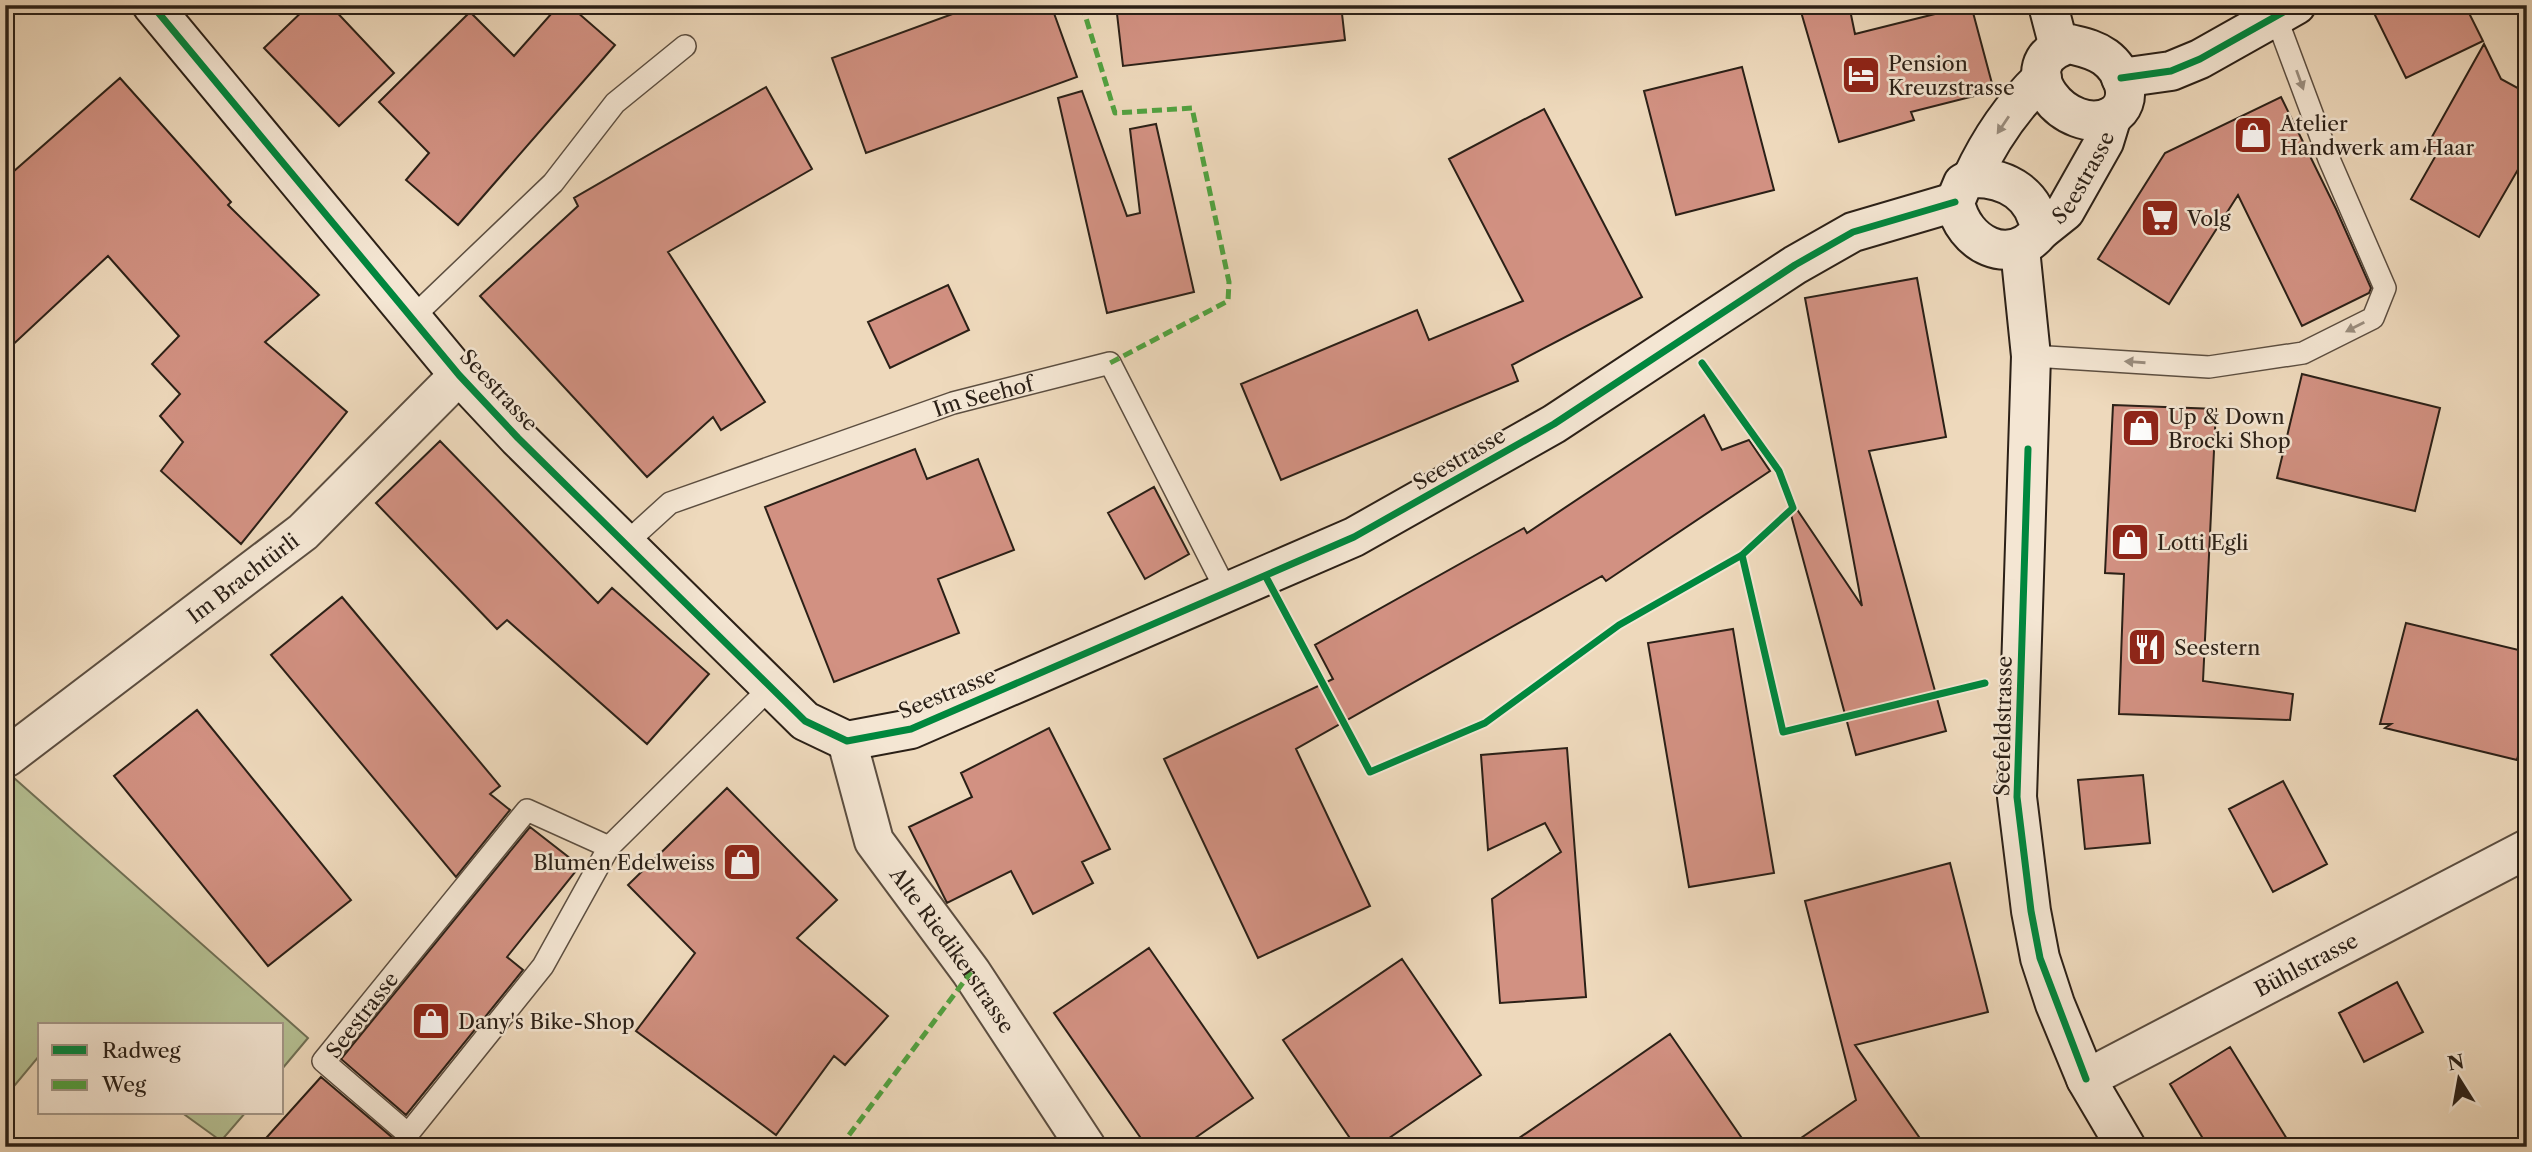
<svg xmlns="http://www.w3.org/2000/svg" width="2532" height="1152" font-family="'Libre Caslon Text',serif">
  <style>
    .green { fill: #b5c093; stroke: #707055; stroke-width: 2 }
    .building { fill: #d29182; stroke: #2b2017; stroke-width: 2 }
    .lines { fill: none; stroke-linecap: round; stroke-linejoin: round }
    .lane-casing { stroke: #5c4e40; stroke-width: 24 }
    .street-casing { stroke: #5c4e40; stroke-width: 42 }
    .secondary-casing { stroke: #2b2017; stroke-width: 42 }
    .lane { stroke: #f4e6d3; stroke-width: 21 }
    .street { stroke: #f4e6d3; stroke-width: 38 }
    .secondary { stroke: #f4e6d3; stroke-width: 38 }
    .quiet { stroke: #51a240; stroke-width: 5; stroke-dasharray: 10 5; stroke-linecap: butt }
    .cycleway-casing { stroke: #f4e6d3; stroke-width: 11 }
    .cycleway { stroke: #00873e; stroke-width: 7 }
    .oneway { fill: #9a8d7e }
    .labels { text-anchor: middle; dominant-baseline: central; stroke-width: 5; stroke-linejoin: round; paint-order: stroke }
    .poi-label { font-size: 21px; fill: #2b2017; stroke: #f4e6d3; text-anchor: start }
    .street-label { font-size: 21px; fill: #2b2017; stroke: #f4e6d3 }
  </style>
  <rect width="100%" height="100%" fill="#eed9bc"/>
  <filter id="stains"><feTurbulence type="fractalNoise" baseFrequency=".00286" numOctaves="4"/><feColorMatrix values="0 0 0 0 .2 0 0 0 0 .09 0 0 0 0 .02 0 0 0 .5 -.17"/></filter>
  <radialGradient id="worn" r=".72"><stop offset=".6" stop-color="#630" stop-opacity="0"/><stop offset="1" stop-color="#630" stop-opacity=".3"/></radialGradient>
  <path class="green" d="M5 770 308 1038 282 1069V1024H40V1055L5 1097Z
    M181 1112H246L221 1141Z"/>
  <path class="building" d="M309 5H330L394 73 339 126 264 48Z
    M559 5H569L615 45 458 225 406 180 429 153 379 102 470 12 514 56Z
    M977 5H1051L1077 77 866 153 832 58Z
    M1116 5H1341L1345 40 1123 66Z
    M1799 5H1849L1855 34 1971 5 1994 91 1911 112 1914 120 1839 142Z
    M2370 5H2465L2483 41 2406 78Z
    M2484 44 2501 79 2527 93V154L2479 237 2411 199 2435 157 2424 151Z
    M1742 67 1774 190 1676 215 1644 91Z
    M120 78 231 202 228 205 319 295 265 342 347 412 241 544 161 471 183 442 160 416 180 394 152 364 179 336 108 256 5 352V179Z
    M766 87 812 169 668 252 765 402 721 430 713 417 647 477 480 296 578 206 574 198Z
    M1082 91 1127 216 1140 213 1130 129 1156 124 1194 292 1107 313 1058 98Z
    M2281 97 2336 209 2371 288 2369 293 2302 326 2238 195 2169 304 2098 259 2165 153Z
    M1544 109 1642 297 1512 365 1518 381 1281 480 1241 384 1417 310 1429 340 1523 301 1449 159Z
    M1917 278 1946 437 1869 451 1946 731 1856 755 1790 511 1796 508 1862 606 1805 298Z
    M948 285 969 330 890 368 868 322Z
    M2302 374 2440 408 2415 511 2277 478Z
    M2113 405 2216 409 2203 681 2293 694 2290 720 2119 714 2124 574 2105 573Z
    M1704 415 1722 450 1749 440 1770 471 1606 581 1602 576 1296 749 1370 906 1258 958 1164 759 1333 679 1315 645 1524 528 1527 533Z
    M440 441 598 603 612 588 709 674 647 744 507 620 497 629 376 503Z
    M915 449 927 479 978 459 1014 550 938 579 959 633 834 682 765 507Z
    M1154 487 1189 554 1145 579 1108 513Z
    M342 597 500 786 490 794 510 810 456 877 271 655Z
    M2406 623 2527 652V721L2517 760 2385 728 2391 724H2380Z
    M1733 629 1774 873 1689 887 1648 643Z
    M197 710 351 900 268 966 114 776Z
    M1049 728 1110 849 1082 862 1093 883 1033 914 1011 871 947 903 909 827 972 797 961 773Z
    M1567 748 1586 997 1500 1003 1492 899 1561 852 1545 823 1488 850 1481 755Z
    M2143 775 2150 843 2085 849 2078 780Z
    M2283 781 2327 864 2273 892 2229 809Z
    M727 788 837 900 797 938 888 1016 845 1065 834 1056 776 1135 636 1031 695 953 628 885Z
    M530 827 580 866 507 957 523 970 406 1115 341 1059Z
    M1950 863 1988 1012 1855 1045 1926 1147H1788L1856 1100 1805 901Z
    M1149 948 1253 1098 1182 1147H1147L1054 1013Z
    M1402 959 1481 1075 1376 1147H1356L1283 1040Z
    M2397 982 2423 1032 2364 1062 2339 1013Z
    M1670 1034 1748 1147H1506L1595 1086Z
    M2230 1047 2292 1147H2208L2170 1084Z
    M321 1077 394 1139 388 1147H258Z"/>
  <g class="lines">
    <g class="lane-casing">
      <g id="lane">
        <path d="M412 318 553 183 615 103 685 46"/>
        <path d="M2031 356 2209 367 2303 353 2373 318 2385 288 2329 159 2276 17"/>
        <path id="s1" d="M625 544 670 503 953 403 1110 363 1228 594"/>
        <path d="M609 847 527 810 323 1061 408 1134 543 966 609 847 770 688"/>
      </g>
    </g>
    <g class="street-casing">
      <g id="street">
        <path id="s2" d="M847 741 874 841 971 972 1086 1147"/>
        <path id="s3" d="M7 757 303 532 459 375"/>
        <path id="s4" d="M2086 1079 2527 849"/>
      </g>
    </g>
    <g class="secondary-casing">
      <g id="secondary">
        <path d="M152 5 459 375 518 438 805 721 847 741 911 729 1354 537 1554 424 1795 265 1853 232 1955 202"/>
        <path d="M2048 5 2059 47"/>
        <path d="M2070 44C2082 47 2094 49 2105 57 2123 70 2136 102 2112 116 2068 140 2003 62 2070 44Z"/>
        <path d="M2121 78 2171 71 2200 59 2296 5"/>
        <path d="M1972 178C2007 177 2036 195 2040 231 2010 269 1963 244 1955 202L1963 183Z"/>
        <path d="M1972 178C1989 141 2013 106 2042 78"/>
        <path id="s5" d="M2040 231 2065 211 2104 142 2112 116"/>
        <path d="M2020 249 2031 356 2017 797 2031 911 2040 958 2055 1004 2086 1079 2126 1147"/>
      </g>
    </g>
    <use href="#lane" class="lane"/>
    <use href="#street" class="street"/>
    <use href="#secondary" class="secondary"/>
    <path class="quiet" d="M1082 5 1115 113 1192 108 1229 282 1228 301 1110 363
      M840 1147 971 972"/>
    <g class="cycleway-casing">
      <path id="cycleway" d="M152 5 459 375 518 438 805 721 847 741 911 729 1354 537 1554 424 1795 265 1853 232 1955 202
        M2121 78 2171 71 2200 59 2296 5
        M2028 449 2017 797 2031 911 2040 958 2086 1079
        M1742 555 1783 732 1985 683
        M1266 577 1370 772 1485 723 1619 625 1742 555 1793 508 1779 471 1702 363"/>
    </g>
    <use href="#cycleway" class="cycleway"/>
  </g>
  <defs><path id="oneway-solid" d="M-6-.8H1V-3.2L6.5 0L1 3.2V.8H-6Z" transform="scale(1.75)"/></defs>
  <g class="oneway">
    <use href="#oneway-solid" transform="translate(2300 80) rotate(70)"/>
    <use href="#oneway-solid" transform="translate(2003 125) rotate(124)"/>
    <use href="#oneway-solid" transform="translate(2355 327) rotate(153)"/>
    <use href="#oneway-solid" transform="translate(2135 362) rotate(-176)"/>
  </g>
  <defs>
    <g id="hotel-square" transform="scale(2.0125)"><rect x="-9" y="-9" width="18" height="18" rx="4" fill="#8f2418" stroke="#f4e6d3"/><path d="M-6-4.5h1.5V1H6V5H4.5V3h-9V5H-6ZM-4 0a1.8 1.8 0 1 1 3.6 0ZM.5 0V-2.5h3Q6-2.5 6 0Z" fill="#fff"/></g>
    <g id="shop-square" transform="scale(2.0125)"><rect x="-9" y="-9" width="18" height="18" rx="4" fill="#8f2418" stroke="#f4e6d3"/><path d="M-5-2.5h2.3a2.7 3.5 0 0 1 5.4 0H5L5.5 6h-11ZM-1.5-2.5h3a1.5 2.3 0 0 0-3 0Z" fill="#fff"/></g>
    <g id="supermarket-square" transform="scale(2.0125)"><rect x="-9" y="-9" width="18" height="18" rx="4" fill="#8f2418" stroke="#f4e6d3"/><path d="M-6-5.5h2.5l.6 2H6L4.5 2H-2.5L-4.4-4H-6ZM-1.5 3.2a1.3 1.3 0 1 0 .1 0ZM3 3.2a1.3 1.3 0 1 0 .1 0Z" fill="#fff"/></g>
    <g id="restaurant-square" transform="scale(2.0125)"><rect x="-9" y="-9" width="18" height="18" rx="4" fill="#8f2418" stroke="#f4e6d3"/><path d="M-5-6h1v4h1v-4h1v4h1v-4h1v5L-1.5 .5V6h-2V.5L-5-1ZM5-6V6H3V1.5H1.5Q1.5-4 5-6Z" fill="#fff"/></g>
  </defs>
  <g fill-rule="evenodd">
    <use href="#hotel-square" x="1861" y="75"/>
    <use href="#shop-square" x="2253" y="135"/>
    <use href="#supermarket-square" x="2160" y="218"/>
    <use href="#shop-square" x="2141" y="428"/>
    <use href="#shop-square" x="2130" y="542"/>
    <use href="#restaurant-square" x="2147" y="647"/>
    <use href="#shop-square" x="742" y="862"/>
    <use href="#shop-square" x="431" y="1021"/>
  </g>
  <g class="labels">
    <g class="poi-label">
      <text x="1888" y="63">Pension<tspan x="1888" dy="24">Kreuzstrasse</tspan></text>
      <text x="2280" y="123">Atelier<tspan x="2280" dy="24">Handwerk am Haar</tspan></text>
      <text x="2187" y="218">Volg</text>
      <text x="2168" y="416">Up &amp; Down<tspan x="2168" dy="24">Brocki Shop</tspan></text>
      <text x="2157" y="542">Lotti Egli</text>
      <text x="2174" y="647">Seestern</text>
      <text x="715" y="862" text-anchor="end">Blumen Edelweiss</text>
      <text x="458" y="1021">Dany's Bike-Shop</text>
    </g>
    <g class="street-label">
      <text stroke="none"><textPath href="#s5" startOffset="70">Seestrasse</textPath></text>
      <text transform="translate(499 390) rotate(47)">Seestrasse</text>
      <text stroke="none"><textPath href="#s1" startOffset="392">Im Seehof</textPath></text>
      <text transform="translate(1459 459) rotate(-30)">Seestrasse</text>
      <text stroke="none"><textPath href="#s3" startOffset="296">Im Brachtürli</textPath></text>
      <text transform="translate(947 693) rotate(-22)">Seestrasse</text>
      <text transform="translate(2003 726) rotate(-89)">Seefeldstrasse</text>
      <text stroke="none"><textPath href="#s2" startOffset="238">Alte Riedikerstrasse</textPath></text>
      <text stroke="none"><textPath href="#s4" startOffset="248">Bühlstrasse</textPath></text>
      <text transform="translate(362 1015) rotate(-52)">Seestrasse</text>
    </g>
  </g>
  <rect width="2532" height="1152" fill="none" stroke="#eed9bc" stroke-width="28"/>
  <rect x="7" y="7" width="2518" height="1138" fill="none" stroke="#2b2017" stroke-width="3.5"/>
  <rect x="14" y="14" width="2504" height="1124" fill="none" stroke="#2b2017" stroke-width="2"/>
  <rect x="38" y="1023" width="245" height="91" fill="#f4e6d3" stroke="#a49788" stroke-width="2"/>
  <rect x="52" y="1045" width="35" height="10" fill="#00873e" stroke="#a49788" stroke-width="2"/>
  <text x="102" y="1058" font-size="21" fill="#2b2017">Radweg</text>
  <rect x="52" y="1080" width="35" height="10" fill="#51a240" stroke="#a49788" stroke-width="2"/>
  <text x="102" y="1092" font-size="21" fill="#2b2017">Weg</text>
  <g transform="translate(2459 1079) rotate(349)" stroke="#f4e6d3" stroke-width="5" paint-order="stroke">
  <path d="M0-5L12 26L0 18L-12 26Z" fill="#2b2017"/>
  <text y="-10" font-size="19" font-weight="bold" text-anchor="middle" fill="#2b2017">N</text>
  </g>
  <rect width="100%" height="100%" filter="url(#stains)"/>
  <rect width="100%" height="100%" fill="url(#worn)"/>
</svg>
